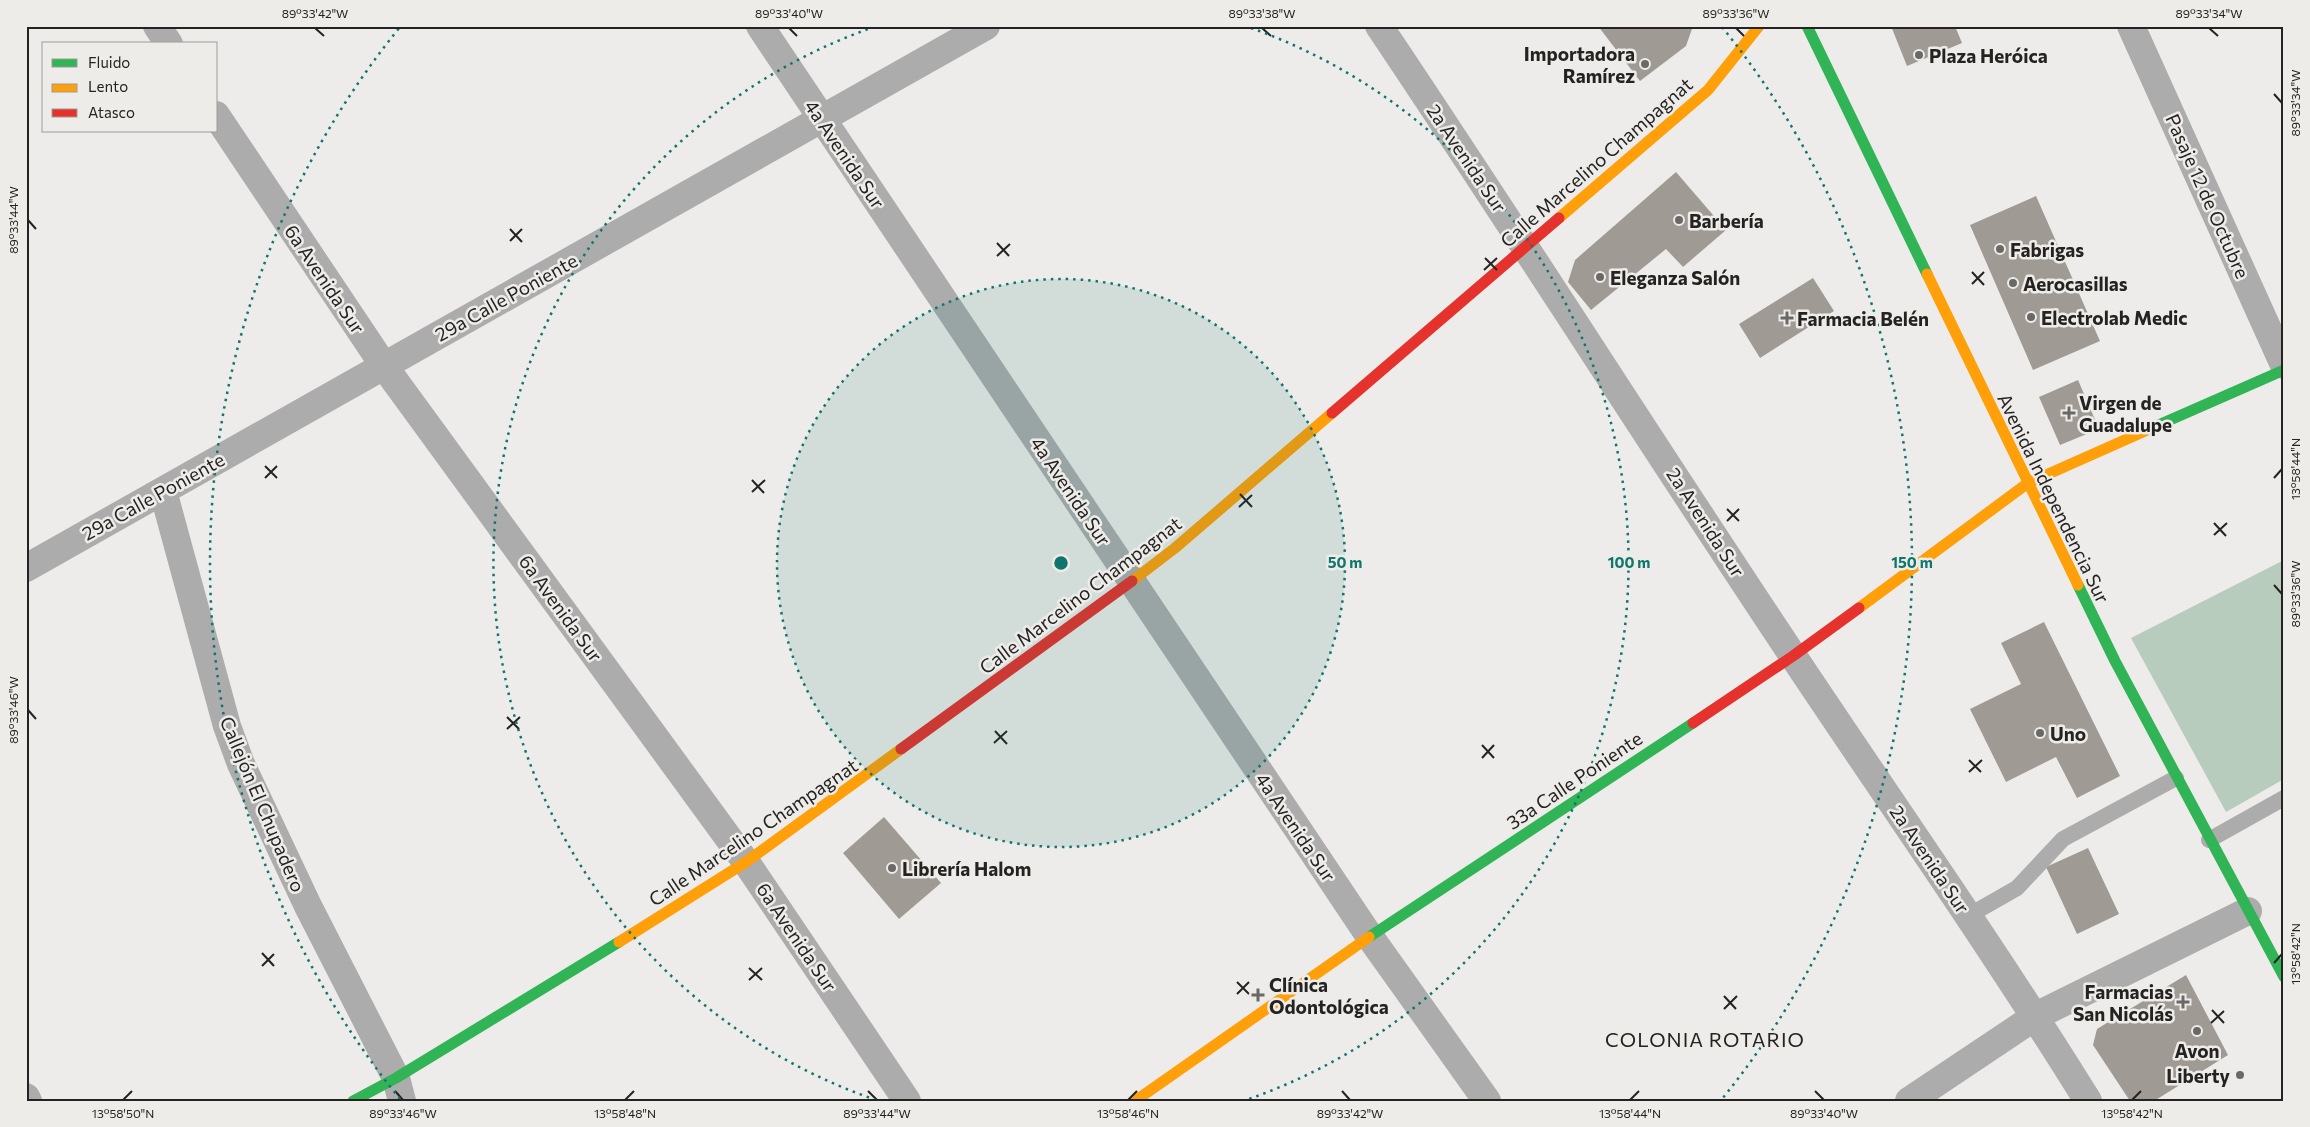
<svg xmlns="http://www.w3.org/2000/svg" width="2310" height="1127" font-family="Commissioner,sans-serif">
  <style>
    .forest { fill: #b7ccbc }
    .building { fill: #9f9b94 }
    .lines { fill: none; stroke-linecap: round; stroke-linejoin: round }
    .lane { stroke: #acacac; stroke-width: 16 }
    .street { stroke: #acacac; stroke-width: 28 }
    .fast { stroke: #30b455; stroke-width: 11 }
    .slow { stroke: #ff9f0a; stroke-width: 11 }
    .jam { stroke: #e5322d; stroke-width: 11 }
    .ticks { fill: none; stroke: #242322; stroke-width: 2 }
    .ring { fill: none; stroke: #0f766e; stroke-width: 2.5; stroke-dasharray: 2.5 5 }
    .poi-dot { fill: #6a6968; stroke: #eeece9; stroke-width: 2 }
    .labels { text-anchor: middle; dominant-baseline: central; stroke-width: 5; stroke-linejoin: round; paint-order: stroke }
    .poi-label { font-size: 19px; font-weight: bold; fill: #242322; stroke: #eeece9; text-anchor: start }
    .street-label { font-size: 19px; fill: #242322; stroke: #eeece9 }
    .neighbourhood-label { font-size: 20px; letter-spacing: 1px; fill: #242322; stroke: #eeece9 }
    .centre { fill: #0f766e; stroke: #eeece9; stroke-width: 2.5 }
    .ring-label { font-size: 15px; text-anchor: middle; font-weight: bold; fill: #0f766e; stroke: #eeece9; stroke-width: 5; stroke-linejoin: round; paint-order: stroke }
    .neatline { fill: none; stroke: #242322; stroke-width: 2 }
    .ticks-label { font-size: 12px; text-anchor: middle; fill: #242322 }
  </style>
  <rect width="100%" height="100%" fill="#edecea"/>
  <path class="forest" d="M2284 560V779L2226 812 2131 638Z"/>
  <path class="building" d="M1598 26H1693L1686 46 1640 81Z
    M1891 26H1955L1962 43 1907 66Z
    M1676 172 1726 230 1683 267 1666 249 1591 310 1568 282 1575 260Z
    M2036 196 2100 341 2033 370 1970 225Z
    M1813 278 1834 311 1760 358 1739 324Z
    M2078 380 2099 429 2060 445 2039 397Z
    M2044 622 2120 776 2077 798 2056 757 2006 782 1970 709 2021 684 2001 643Z
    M884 817 941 883 899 919 843 853Z
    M2088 848 2119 914 2077 934 2046 867Z
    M2186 975 2228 1055 2154 1101H2130L2093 1045 2097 1029Z"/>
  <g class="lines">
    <path class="lane" d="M2209 840 2284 798
      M1968 916 2017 888 2063 839 2176 778"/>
    <path class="street" d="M157 26 169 44
      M760 26 1370 937 1487 1101
      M1379 26C1520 236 1655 449 1795 659 1893 806 1995 951 2088 1101
      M2131 26 2284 365
      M216 115 384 366 746 862 907 1101
      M163 491 227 726 241 764 308 906 396 1078 402 1101
      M26 568 986 26
      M26 1097 28 1101
      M1909 1101 2036 1016 2248 911"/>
    <path class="fast" d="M1807 26 1927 274
      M2154 427 2284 370
      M2078 585 2115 661 2284 977
      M1369 937 1693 723
      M353 1101 396 1078 619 942"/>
    <path class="slow" d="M1559 218 1708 90 1759 26
      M1927 274 2078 585
      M1132 581 1175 548 1332 413
      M1859 608 2028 483 2154 427
      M619 942 746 862 901 749
      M1135 1101 1369 937"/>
    <path class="jam" d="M1332 413 1559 218
      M1693 723 1793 656 1859 608
      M901 749 1132 581"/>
  </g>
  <path class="ticks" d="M315 28 324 36M789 28 797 36M1262 28 1271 36M1736 28 1744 36M2209 28 2218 36M2274 94 2282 103M28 220 36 229M510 229 522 242M510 241 522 229M997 243 1009 256M997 256 1010 244M1485 258 1497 270M1484 270 1497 258M1972 272 1984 285M1972 284 1984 272M265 466 277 478M265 478 277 466M2274 478 2282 469M752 480 764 493M752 492 765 480M1240 494 1252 507M1239 507 1252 495M1727 509 1739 521M1727 521 1739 509M2214 523 2226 536M2214 535 2227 523M2274 585 2282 594M28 710 36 719M507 717 519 729M507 729 520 717M995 731 1007 744M994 743 1007 731M1482 745 1494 758M1482 758 1494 745M1969 760 1981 772M1969 772 1982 760M262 953 274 966M2274 963 2282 954M262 966 274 954M749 968 762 980M749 980 762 968M1237 982 1249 994M1237 994 1249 982M1724 996 1736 1009M1724 1009 1737 996M2212 1010 2224 1023M2211 1023 2224 1011M395 1091 403 1100M868 1091 877 1100M1342 1091 1350 1100M1815 1091 1824 1100M123 1100 132 1091M625 1100 634 1091M1128 1100 1137 1091M1630 1100 1639 1091M2132 1100 2141 1091"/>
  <circle cx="1061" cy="563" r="284" fill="#0f766e" fill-opacity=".12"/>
  <g class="ring">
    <circle cx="1061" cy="563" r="284"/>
    <path d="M876 1100A568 568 0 0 1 871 28M1251 28A568 568 0 0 1 1246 1100"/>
    <path d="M400 1099A851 851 0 0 1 400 27M1722 27A851 851 0 0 1 1722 1099"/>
  </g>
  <g class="poi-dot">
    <circle cx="1919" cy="55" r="5"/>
    <circle cx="1645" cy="64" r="5"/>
    <circle cx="1679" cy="220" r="5"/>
    <circle cx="2000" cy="249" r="5"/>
    <circle cx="1600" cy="277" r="5"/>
    <circle cx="2013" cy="283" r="5"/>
    <circle cx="2031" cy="317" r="5"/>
    <path d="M1784.5 310.5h5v5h5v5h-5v5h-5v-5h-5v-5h5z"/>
    <path d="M2066.5 405.5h5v5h5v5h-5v5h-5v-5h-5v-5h5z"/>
    <circle cx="2040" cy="733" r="5"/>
    <circle cx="892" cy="868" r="5"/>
    <path d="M1255.5 987.5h5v5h5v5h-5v5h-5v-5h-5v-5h5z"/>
    <path d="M2180.5 994.5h5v5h5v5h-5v5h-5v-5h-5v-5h5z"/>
    <circle cx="2197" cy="1031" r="5"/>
    <circle cx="2240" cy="1075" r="5"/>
  </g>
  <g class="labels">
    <g class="poi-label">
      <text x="1635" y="53" text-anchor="end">Importadora<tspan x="1635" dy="22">Ramírez</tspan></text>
      <text x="1929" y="55">Plaza Heróica</text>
      <text x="1689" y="220">Barbería</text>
      <text x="2010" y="249">Fabrigas</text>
      <text x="1610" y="277">Eleganza Salón</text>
      <text x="2023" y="283">Aerocasillas</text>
      <text x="2041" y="317">Electrolab Medic</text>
      <text x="1797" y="318">Farmacia Belén</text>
      <text x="2079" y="402">Virgen de<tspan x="2079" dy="22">Guadalupe</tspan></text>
      <text x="2050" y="733">Uno</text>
      <text x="902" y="868">Librería Halom</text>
      <text x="1269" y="984">Clínica<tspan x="1269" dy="22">Odontológica</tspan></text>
      <text x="2173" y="991" text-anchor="end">Farmacias<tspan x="2173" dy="22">San Nicolás</tspan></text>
      <text x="2197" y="1050" text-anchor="middle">Avon</text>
      <text x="2230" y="1075" text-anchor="end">Liberty</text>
    </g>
    <g class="street-label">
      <text transform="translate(845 154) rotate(56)">4a Avenida Sur</text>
      <text transform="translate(1467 158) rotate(56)">2a Avenida Sur</text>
      <text transform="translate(1596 162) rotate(-41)">Calle Marcelino Champagnat</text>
      <text transform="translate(2208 196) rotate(66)">Pasaje 12 de Octubre</text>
      <text transform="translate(325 279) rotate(56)">6a Avenida Sur</text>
      <text transform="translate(506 297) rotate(-29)">29a Calle Poniente</text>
      <text transform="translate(1071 491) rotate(56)">4a Avenida Sur</text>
      <text transform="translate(153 496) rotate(-29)">29a Calle Poniente</text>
      <text transform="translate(2054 498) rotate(64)">Avenida Independencia Sur</text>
      <text transform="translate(1706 522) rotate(57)">2a Avenida Sur</text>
      <text transform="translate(1080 595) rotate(-37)">Calle Marcelino Champagnat</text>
      <text transform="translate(561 608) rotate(54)">6a Avenida Sur</text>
      <text transform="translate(1574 780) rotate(-34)">33a Calle Poniente</text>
      <text transform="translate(263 804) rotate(67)">Callejón El Chupadero</text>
      <text transform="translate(1296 827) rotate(56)">4a Avenida Sur</text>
      <text transform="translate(753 832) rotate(-34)">Calle Marcelino Champagnat</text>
      <text transform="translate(1930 859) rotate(56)">2a Avenida Sur</text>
      <text transform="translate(797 937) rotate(56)">6a Avenida Sur</text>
    </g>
    <g class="neighbourhood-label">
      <text x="1705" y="1039">COLONIA ROTARIO</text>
    </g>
  </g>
  <circle cx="1061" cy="563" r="8" class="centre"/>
  <g class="ring-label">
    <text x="1345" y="568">50 m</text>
    <text x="1629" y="568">100 m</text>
    <text x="1912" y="568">150 m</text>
  </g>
  <rect width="2310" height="1127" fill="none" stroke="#eeece9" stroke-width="55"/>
  <rect x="42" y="42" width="175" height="90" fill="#eeece9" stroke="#9d9c99"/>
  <rect x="52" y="59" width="25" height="8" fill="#30b455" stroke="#9d9c99"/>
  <text x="88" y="68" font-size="15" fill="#242322">Fluido</text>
  <rect x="52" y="84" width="25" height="8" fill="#ff9f0a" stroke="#9d9c99"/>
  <text x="88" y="92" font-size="15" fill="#242322">Lento</text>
  <rect x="52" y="109" width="25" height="8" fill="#e5322d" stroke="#9d9c99"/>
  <text x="88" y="118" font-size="15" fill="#242322">Atasco</text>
  <rect x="28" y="28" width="2254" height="1072" class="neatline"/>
  <g class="ticks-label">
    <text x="315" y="18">89°33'42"W</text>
    <text x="789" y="18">89°33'40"W</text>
    <text x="1262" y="18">89°33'38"W</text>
    <text x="1736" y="18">89°33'36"W</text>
    <text x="2209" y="18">89°33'34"W</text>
    <text transform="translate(2296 103) rotate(-90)" y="4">89°33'34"W</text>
    <text transform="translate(14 220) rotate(-90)" y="4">89°33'44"W</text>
    <text transform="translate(2296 469) rotate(-90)" y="4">13°58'44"N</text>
    <text transform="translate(2296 594) rotate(-90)" y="4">89°33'36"W</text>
    <text transform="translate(14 710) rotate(-90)" y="4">89°33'46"W</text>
    <text transform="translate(2296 954) rotate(-90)" y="4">13°58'42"N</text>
    <text x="123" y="1118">13°58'50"N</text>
    <text x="403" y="1118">89°33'46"W</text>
    <text x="625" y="1118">13°58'48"N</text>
    <text x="877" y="1118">89°33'44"W</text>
    <text x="1128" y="1118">13°58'46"N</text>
    <text x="1350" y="1118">89°33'42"W</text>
    <text x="1630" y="1118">13°58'44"N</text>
    <text x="1824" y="1118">89°33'40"W</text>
    <text x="2132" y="1118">13°58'42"N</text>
  </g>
</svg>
